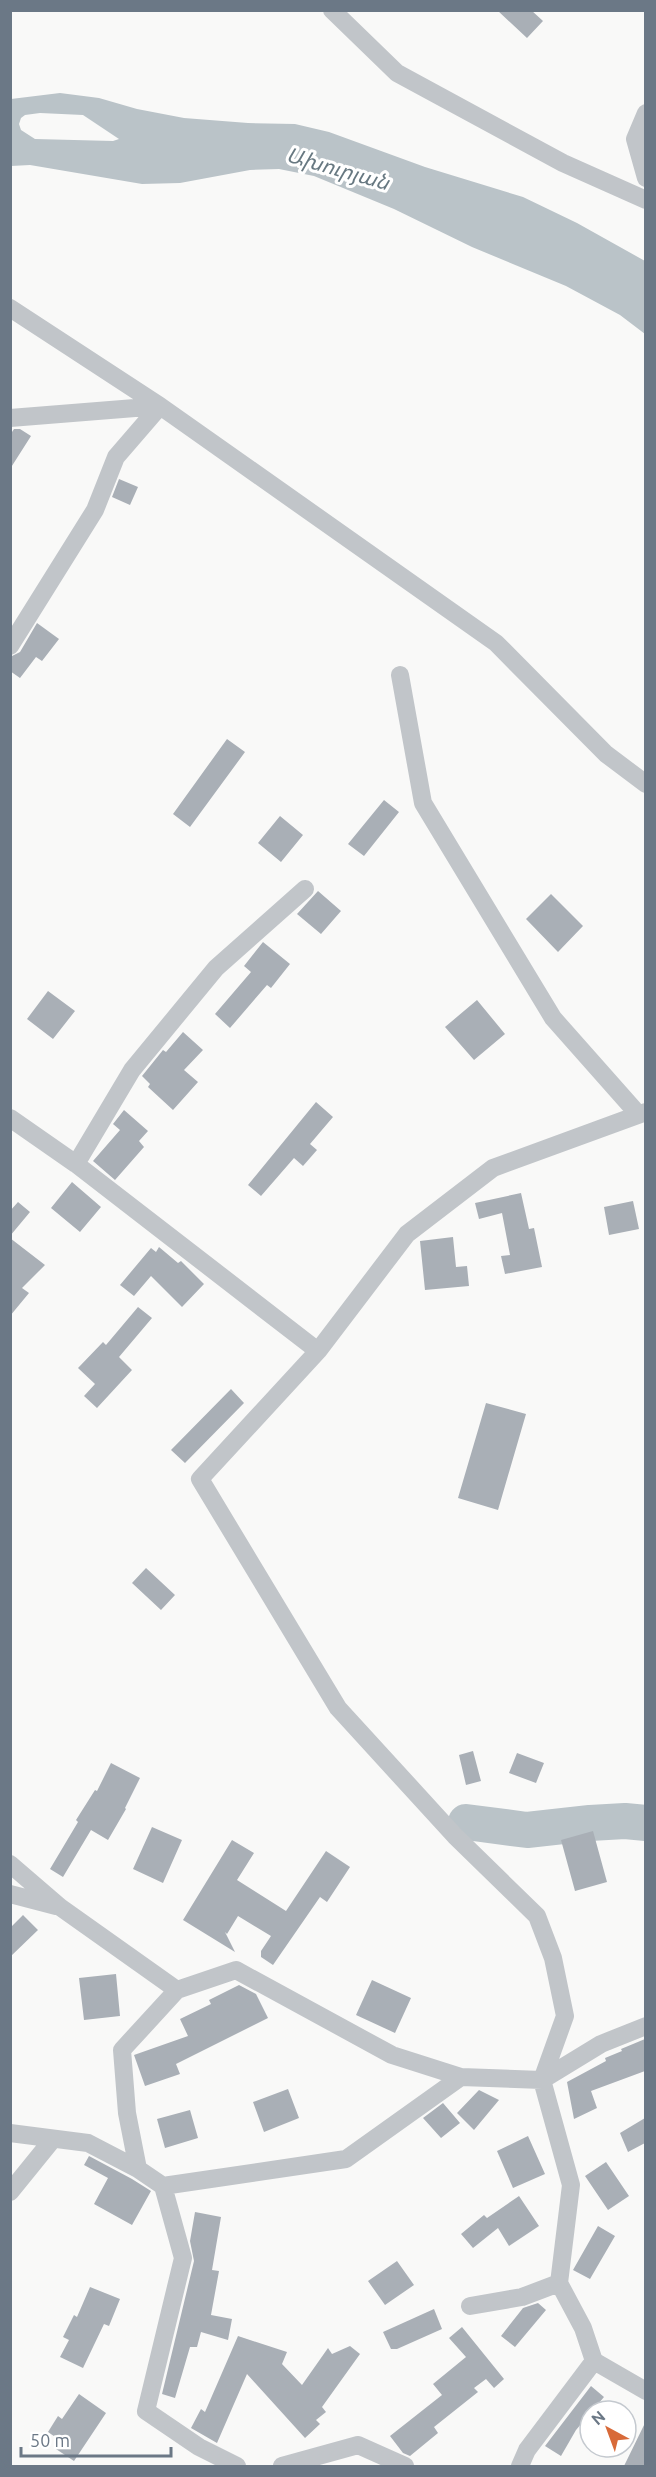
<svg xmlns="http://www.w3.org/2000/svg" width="656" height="2477" font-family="Ubuntu,'Noto Sans Armenian',sans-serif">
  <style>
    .water { fill: #bac3c8; fill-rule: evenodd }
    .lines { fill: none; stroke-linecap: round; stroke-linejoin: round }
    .river { stroke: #bac3c8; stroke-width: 36 }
    .building { fill: #a9afb6 }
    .minor { stroke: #c1c5c9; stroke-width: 18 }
    .labels { text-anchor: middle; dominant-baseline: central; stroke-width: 6; stroke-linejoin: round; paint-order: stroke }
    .water-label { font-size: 21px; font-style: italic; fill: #677881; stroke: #fff }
  </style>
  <rect width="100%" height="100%" fill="#f9f9f8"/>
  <path class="water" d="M60 93 99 98 137 109 184 118 248 123 295 124 329 132 425 167 523 197 577 223 645 261V334L620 315 566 286 472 247 394 209 314 176 279 169 250 170 180 183 142 184 30 165 11 166V99ZM40 113 83 115 119 139 113 141 35 139 21 130 19 124 21 118 25 115Z"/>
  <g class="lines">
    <path class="river" d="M466 1822 527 1830 590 1823 625 1821 646 1823"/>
  </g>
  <path class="building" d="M497 10H531L543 21 527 38Z
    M14 429H20L31 436 10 469V435Z
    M119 479 138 487 130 505 112 497Z
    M37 623 59 639 42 661 36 657 20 678 10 671V657L20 652Z
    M227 739 245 752 190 827 173 814Z
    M384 800 399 812 364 856 348 844Z
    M280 816 303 835 281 862 258 843Z
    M318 891 341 911 321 934 297 914Z
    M551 894 583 926 558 952 526 919Z
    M263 942 290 964 271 988 267 985 230 1028 215 1014 251 972 244 966Z
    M48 991 75 1011 53 1039 27 1019Z
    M477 1000 505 1034 474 1060 445 1027Z
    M183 1032 203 1050 184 1070 198 1082 173 1110 148 1087 150 1084 142 1076 163 1050 166 1052Z
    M316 1102 333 1117 310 1144 317 1150 303 1166 294 1158 261 1196 248 1185Z
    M124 1110 148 1131 139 1141 144 1147 115 1180 93 1161 120 1130 113 1124Z
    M72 1182 101 1207 80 1232 51 1208Z
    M521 1193 529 1229 534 1228 542 1267 505 1274 501 1256 510 1255 502 1213 479 1219 475 1203Z
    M633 1201 639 1229 609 1235 604 1207Z
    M18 1202 30 1212 10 1236V1211Z
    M453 1237 456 1267 467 1266 469 1286 425 1290 420 1241Z
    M10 1238 45 1265 22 1288 29 1293 10 1316Z
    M159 1247 178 1263 181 1261 204 1284 182 1307 151 1276 134 1296 120 1285 151 1248 156 1252Z
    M138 1307 152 1318 119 1357 132 1370 97 1408 84 1396 95 1384 78 1368 103 1342 106 1345Z
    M231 1389 244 1403 185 1463 171 1450Z
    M486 1403 526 1414 498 1510 458 1498Z
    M146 1568 175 1595 161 1610 132 1583Z
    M473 1751 481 1781 466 1785 459 1755Z
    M517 1753 544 1763 536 1783 509 1773Z
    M111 1763 140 1778 125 1808 126 1809 108 1840 91 1830 63 1877 50 1869 78 1822 76 1820 95 1790 97 1791Z
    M152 1827 182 1840 163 1883 133 1869Z
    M593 1831 607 1882 575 1891 561 1840Z
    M232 1840 254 1853 237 1880 286 1911 326 1851 350 1867 327 1902 320 1897 273 1965 261 1957V1951L271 1936 238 1916 227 1934 225 1932 235 1952 183 1920Z
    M23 1915 38 1930 10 1957V1928Z
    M116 1974 120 2016 84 2020 79 1978Z
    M372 1980 411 1998 395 2033 356 2015Z
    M239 1985 256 1994 268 2018 176 2064 180 2074 145 2086 134 2055 188 2036 180 2019 211 2004 209 2000Z
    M645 2039V2071L591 2091 597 2108 574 2119 567 2082 606 2061 605 2058 622 2051 621 2049Z
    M288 2089 299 2118 264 2132 253 2102Z
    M479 2090 499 2100 474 2130 457 2113Z
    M443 2103 460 2123 441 2138 423 2118Z
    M190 2110 198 2138 165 2148 157 2119Z
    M645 2118V2143L628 2152 620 2133Z
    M528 2136 545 2174 513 2188 497 2151Z
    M89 2156 132 2179 151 2191 132 2225 94 2204 108 2178 84 2165Z
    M606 2162 629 2196 608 2210 585 2176Z
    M519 2196 539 2226 509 2246 498 2228 473 2248 461 2234 484 2215 487 2218Z
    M195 2212 221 2217 212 2270 219 2271 211 2315 232 2319 228 2340 201 2332 197 2347H190L175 2398 162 2394 194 2261 190 2241Z
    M598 2226 615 2236 590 2279 573 2270Z
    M397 2261 414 2285 385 2305 368 2281Z
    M90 2287 120 2299 109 2326 104 2324 83 2368 60 2357 69 2340 63 2337 74 2315 77 2317Z
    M538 2303 546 2310 515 2347 501 2336 523 2308Z
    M434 2309 442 2329 397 2349H391L383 2332Z
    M462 2327 504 2379 494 2388 486 2379 474 2388 478 2392 434 2427 438 2433 410 2456 403 2453 390 2436 442 2395 433 2384 466 2357 449 2338Z
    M238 2336 287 2352 282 2364 302 2385 328 2348 332 2354 350 2346 360 2354 322 2407 326 2412 316 2420 320 2424 305 2438 247 2374 217 2443 191 2428 201 2409 205 2412Z
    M591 2386 604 2397 576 2430 561 2456 545 2446Z
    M79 2394 106 2413 74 2461 56 2449 61 2441 48 2432 58 2416 62 2419Z
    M645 2423V2466H624Z"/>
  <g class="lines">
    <path class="minor" d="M332 10 397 73 563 163 646 200
      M646 113 635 139 646 178
      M10 308 160 406 496 643 606 754 646 784
      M10 418 160 406
      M10 646 95 510 116 457 160 406
      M400 675 423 803 553 1018 638 1114
      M10 1118 76 1164 318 1351 407 1234 493 1168 646 1112
      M76 1164 132 1070 216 968 305 889
      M318 1351 200 1479 338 1708 455 1836 537 1916 553 1958 565 2016 542 2080 571 2185 559 2283 583 2328 594 2361 646 2391
      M10 1864 60 1907 177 1990
      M10 1894 56 1906
      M10 2133 88 2143 138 2169 163 2186 346 2159 461 2077 542 2080 601 2044 646 2026
      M138 2169 127 2113 122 2050 177 1990 236 1970 392 2055 461 2077
      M163 2186 183 2258 146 2411 199 2447 237 2466
      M10 2192 53 2139
      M470 2306 522 2297 559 2283
      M282 2466 358 2445 405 2466
      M520 2466 527 2450 594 2361"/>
  </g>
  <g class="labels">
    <g class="water-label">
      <text transform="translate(338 168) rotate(16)">Ախուրյան</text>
    </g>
  </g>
  <rect width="656" height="2477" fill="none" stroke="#6b7886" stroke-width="24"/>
  <g transform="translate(608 2429) rotate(319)"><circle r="28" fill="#ffffff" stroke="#c4c9cf" stroke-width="1.5"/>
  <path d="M0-4.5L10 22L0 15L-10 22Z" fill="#d86a39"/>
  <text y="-9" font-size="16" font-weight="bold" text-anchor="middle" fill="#6b7886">N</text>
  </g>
  <path d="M21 2447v9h150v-9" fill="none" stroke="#6b7886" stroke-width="3"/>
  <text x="30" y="2447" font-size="18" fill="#6b7886" stroke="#ffffff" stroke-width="4.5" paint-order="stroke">50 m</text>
</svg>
